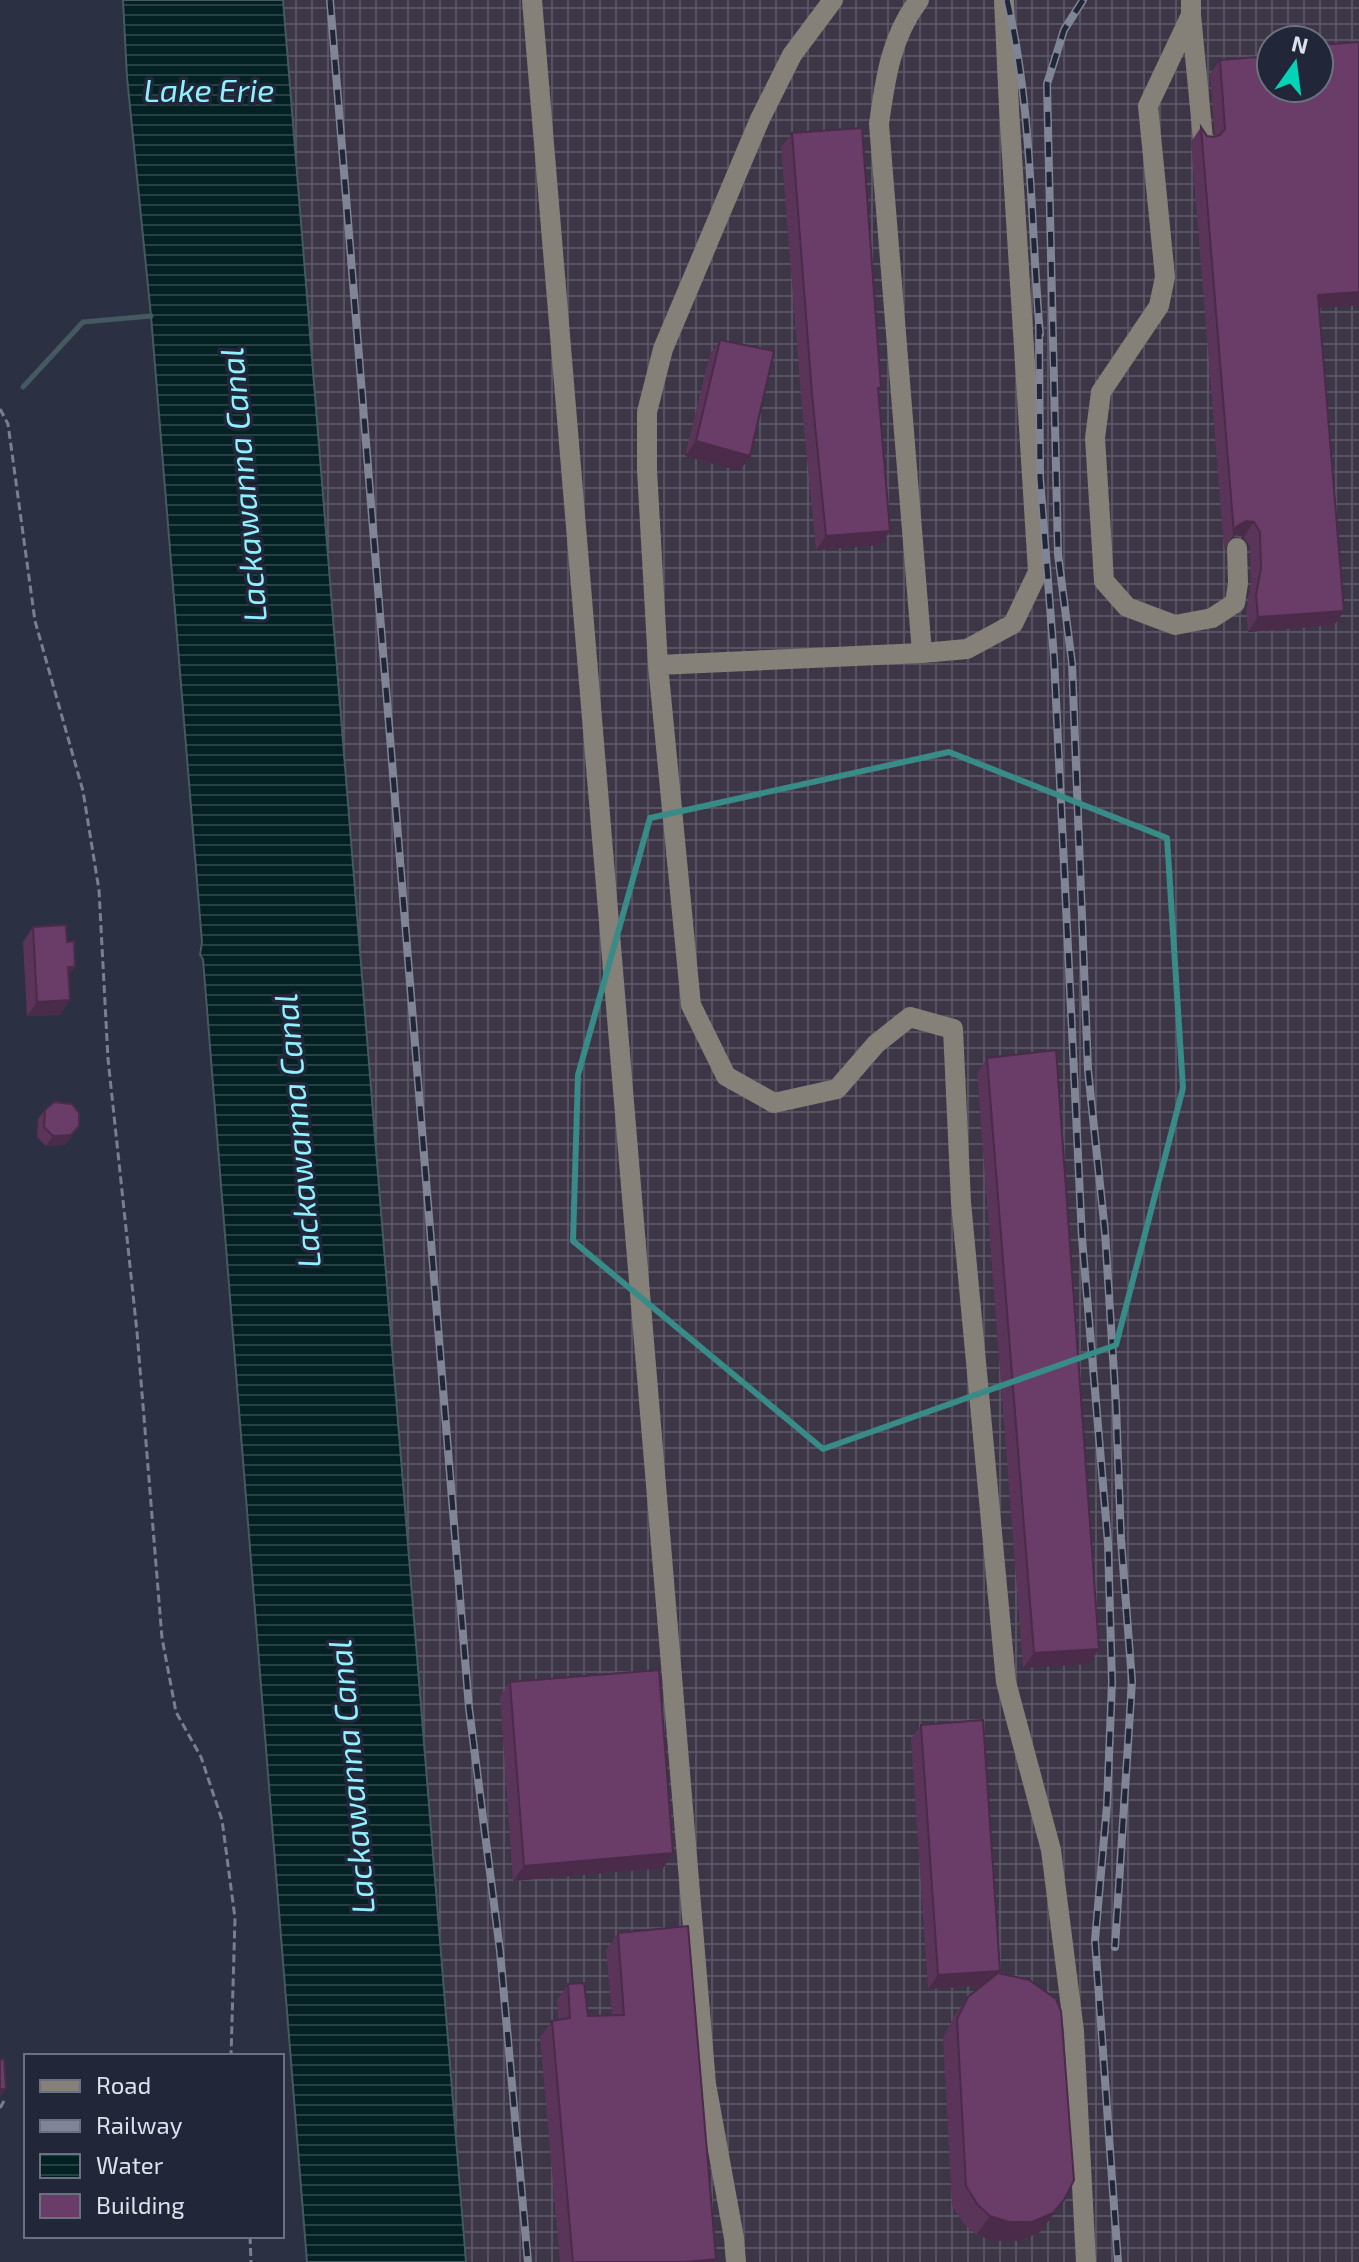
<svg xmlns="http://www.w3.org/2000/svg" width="1359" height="2262" font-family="'Exo 2',sans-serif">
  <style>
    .industrial { fill: url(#industrial-grid); fill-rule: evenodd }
    .water { fill: url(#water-rules); stroke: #445a60; stroke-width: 2 }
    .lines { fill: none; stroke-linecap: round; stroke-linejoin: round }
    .stream { stroke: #445a60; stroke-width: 5 }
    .path { stroke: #797f8e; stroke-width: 3; stroke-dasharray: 8 4; stroke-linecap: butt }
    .minor { stroke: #858178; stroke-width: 20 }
    .rail-casing { stroke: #7f8594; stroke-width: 8 }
    .rail { stroke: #212739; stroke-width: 5; stroke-dasharray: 15; stroke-linecap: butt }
    .wall { fill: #5b3459 }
    .shaded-wall { fill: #4a2b49 }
    .building { fill: #6a3d68; stroke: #4a2b49; stroke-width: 2 }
    .marked { fill: none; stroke: #388b87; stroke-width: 6; stroke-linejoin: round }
    .labels { text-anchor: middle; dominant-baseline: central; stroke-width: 7; stroke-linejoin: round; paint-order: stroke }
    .water-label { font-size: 32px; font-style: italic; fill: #8ff1ff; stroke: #212739 }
  </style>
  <defs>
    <pattern id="industrial-grid" width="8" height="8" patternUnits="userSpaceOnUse" patternTransform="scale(2)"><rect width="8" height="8" fill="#3c3647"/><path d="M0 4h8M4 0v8" fill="none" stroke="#585362"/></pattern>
    <pattern id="water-rules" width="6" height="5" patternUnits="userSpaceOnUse" patternTransform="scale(2)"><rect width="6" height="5" fill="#032023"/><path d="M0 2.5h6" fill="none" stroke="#274043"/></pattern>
  </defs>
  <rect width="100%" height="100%" fill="#2b3143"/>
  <path class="industrial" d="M283 0H1359V2262H467ZM1271 40H1319V88H1271Z"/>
  <path class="water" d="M123 0H283L466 2262H307L203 959 200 955 202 942 151 316 127 77Z"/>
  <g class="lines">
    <path class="stream" d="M23 387 83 322 151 316"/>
    <path class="path" d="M0 409 8 424 35 621 83 791 99 890 108 1059 137 1332 162 1638 176 1712 201 1757 222 1820 235 1918 231 2056
      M0 2108 4 2101
      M250 2236 251 2262"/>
    <path class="minor" d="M532 0 706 2084 734 2238 736 2262
      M919 0C891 36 885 80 879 124L922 653 658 665 691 1005 726 1076 774 1103 837 1089 876 1044 910 1017 953 1029 961 1202 1006 1682 1051 1850 1074 2031 1086 2262
      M1191 0V15L1148 106 1165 277 1159 306 1101 392 1095 438 1104 581 1127 607 1175 625 1212 618 1235 603 1238 583 1237 548
      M1191 15 1203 139
      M922 653 967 649 1013 624 1038 572 1009 108 1004 0
      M658 665 647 470V412L663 349 760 119 792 55 833 0"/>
    <g class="rail-casing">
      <path id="rail" d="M330 0 469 1708 500 1951 528 2262
        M1007 0C1033 110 1030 222 1040 334
        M1083 0 1064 30 1047 84 1058 554 1072 663 1088 1070 1105 1232 1116 1405 1121 1539 1132 1681 1115 1947
        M1039 324 1040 478 1054 658 1082 1238 1108 1543 1112 1682 1107 1805 1095 1940 1118 2262"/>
    </g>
    <use href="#rail" class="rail"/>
  </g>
  <path class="wall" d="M1359 42V305L1319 308 1344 611 1334 625 1248 632 1246 610 1251 583 1250 547 1244 537 1236 535 1232 538 1224 549 1191 142 1201 127 1207 136 1215 137 1210 74 1220 60 1271 88Z
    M792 133 880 545 816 550 802 408 781 147Z
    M720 340 750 456 740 471 685 456 710 354Z
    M33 927 69 976 60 1015 27 1016 23 942Z
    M987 1058 1089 1664 1023 1668 977 1073Z
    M45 1110 72 1136 64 1145 46 1146 37 1137 38 1119Z
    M510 1682 673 1853 663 1868 513 1881 500 1697Z
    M921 1725 998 1973 1064 2200 1040 2232 1019 2241H996L976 2235 964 2224 952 2206 943 2038 954 2016 968 1997 981 1986 928 1989 911 1739Z
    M618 1933 716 2259 714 2262H560L540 2037 552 2021 558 2020 557 2000 568 1984 588 2016 612 2015 606 1950Z"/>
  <path class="shaded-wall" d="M1359 292V305L1308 309 1318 295Z
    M696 441 750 456 740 471 685 456Z
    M1246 521 1254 522 1244 537 1236 535 1232 538 1236 527Z
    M890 531 880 545 816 550 826 536Z
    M1344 611 1334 625 1248 632 1258 617Z
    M68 967H75L65 981Z
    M70 1000 60 1015 27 1016 37 1002Z
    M79 1126 64 1145 46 1146 53 1136Z
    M1099 1649 1089 1664 1023 1668 1034 1653Z
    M673 1853 663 1868 513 1881 524 1866Z
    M1000 1971 990 1985 928 1989 938 1975Z
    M0 2089H6L0 2097Z
    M1064 2200 1040 2232 1019 2241H996L976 2235 990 2216Z
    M716 2259 714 2262H685Z"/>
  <path class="building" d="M1359 42V292L1318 295 1344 611 1258 617 1256 595 1261 568 1260 532 1254 522 1246 521 1236 527 1234 534 1201 127 1207 136 1214 137 1220 135 1225 129 1220 60 1271 56V88H1319V45Z
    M862 128 881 388H878L890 531 826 536 812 394 792 133Z
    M720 340 774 351 750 456 696 441Z
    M66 925 67 942 74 941 75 967H68L70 1000 37 1002 33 927Z
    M1056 1050 1099 1649 1034 1653 987 1058Z
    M54 1102 72 1104 79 1113V1126L71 1135 53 1136 44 1127 45 1110Z
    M659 1670 673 1853 524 1866 510 1682Z
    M983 1720 1000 1971 938 1975 921 1725Z
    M688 1926 716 2259 685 2262H573L552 2021 570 2018 568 1984 584 1983 588 2016 624 2015 618 1933Z
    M998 1973 1029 1980 1056 1999 1061 2011 1074 2180 1064 2200 1053 2213 1032 2222H1009L990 2216 978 2205 966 2186 957 2019 968 1997Z
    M4 2059 6 2089H0V2060Z"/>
  <path class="marked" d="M949 752 1167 838 1183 1088 1116 1345 823 1449 573 1241 578 1075 650 818Z"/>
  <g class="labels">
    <g class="water-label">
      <text x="209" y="89">Lake Erie</text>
      <text transform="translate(242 485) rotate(-95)">Lackawanna Canal</text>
      <text transform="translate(296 1131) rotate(-95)">Lackawanna Canal</text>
      <text transform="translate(350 1777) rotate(-95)">Lackawanna Canal</text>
    </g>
  </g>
  <rect x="24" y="2054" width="260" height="184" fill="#212739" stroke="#6c7181" stroke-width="2"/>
  <rect x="40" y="2080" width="40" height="12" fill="#858178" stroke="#6c7181" stroke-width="2"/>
  <text x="96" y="2094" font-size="24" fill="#dce1ed">Road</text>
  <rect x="40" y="2120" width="40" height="12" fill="#7f8594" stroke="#6c7181" stroke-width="2"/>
  <text x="96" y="2134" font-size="24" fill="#dce1ed">Railway</text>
  <rect x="40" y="2154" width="40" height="24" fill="url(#water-rules)" stroke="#6c7181" stroke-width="2"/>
  <text x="96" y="2174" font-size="24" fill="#dce1ed">Water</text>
  <rect x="40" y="2194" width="40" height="24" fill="#6a3d68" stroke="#6c7181" stroke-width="2"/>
  <text x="96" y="2214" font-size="24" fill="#dce1ed">Building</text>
  <g transform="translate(1295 64) rotate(14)"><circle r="38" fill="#212739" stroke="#6c7181" stroke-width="2"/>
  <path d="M0-6L14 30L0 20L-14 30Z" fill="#00d5b7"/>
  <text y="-12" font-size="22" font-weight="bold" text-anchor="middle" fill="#dce1ed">N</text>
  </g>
</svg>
